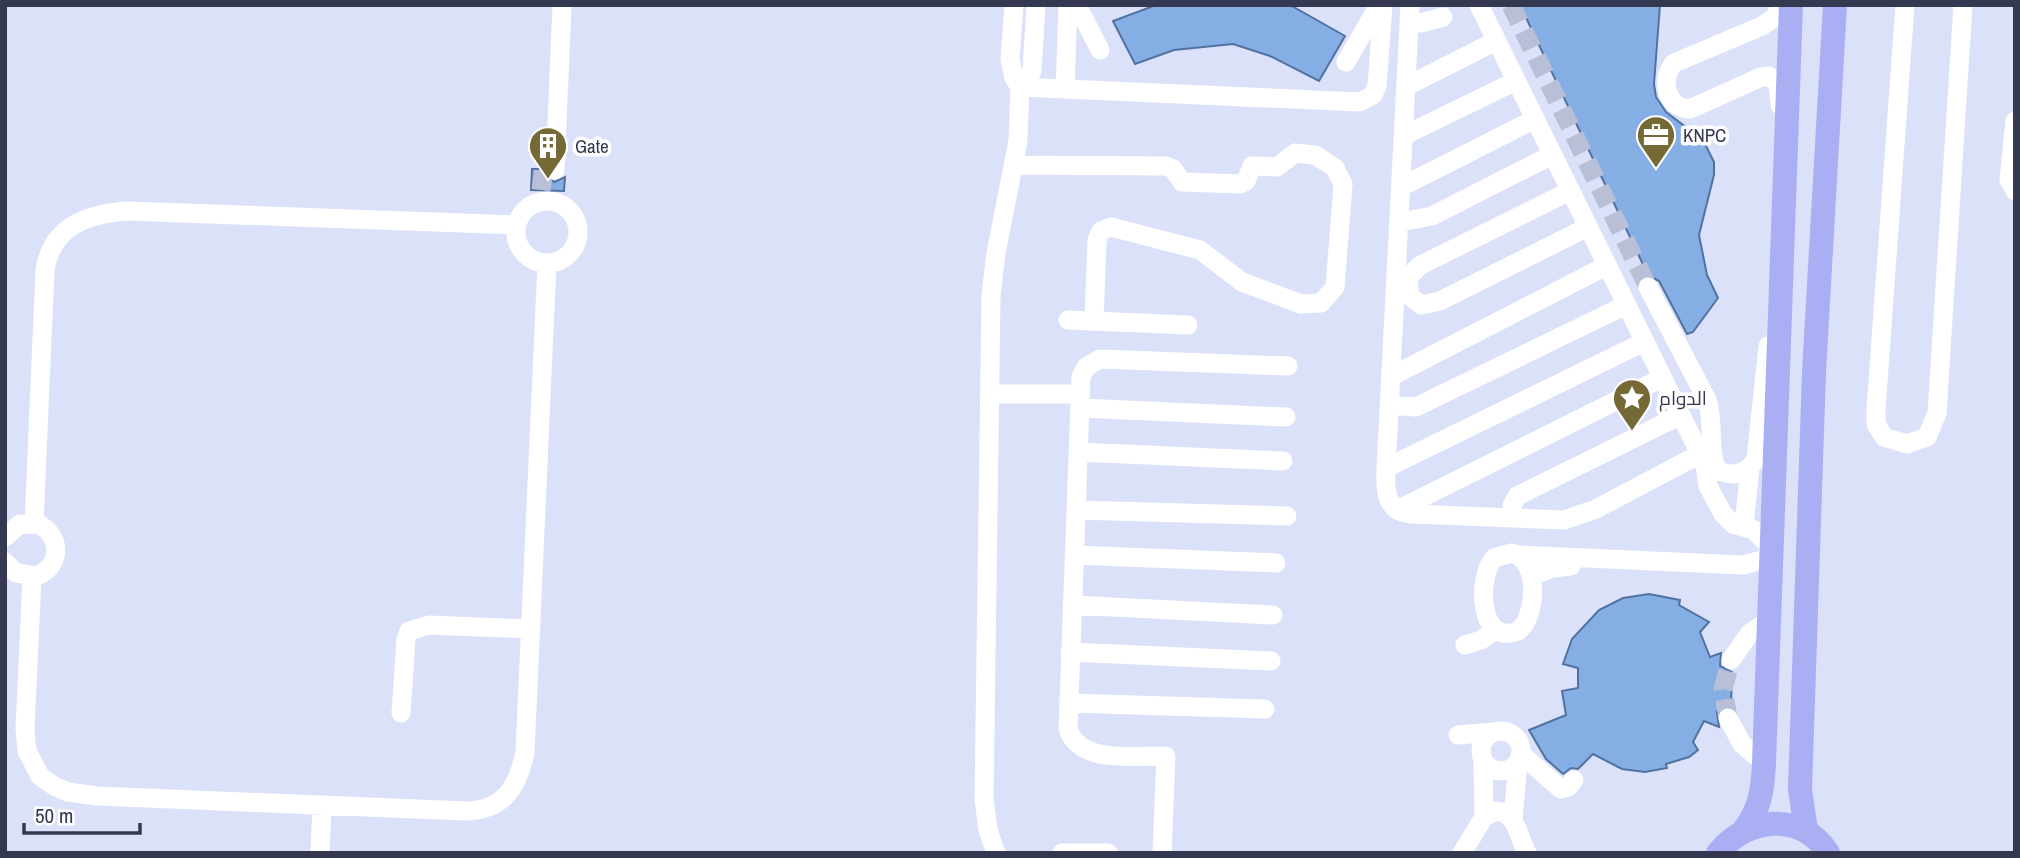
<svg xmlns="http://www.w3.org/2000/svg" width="2020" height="858" font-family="'Archivo Narrow',Cairo,sans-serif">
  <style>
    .building { fill: #85aee5; stroke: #5072a1; stroke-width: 2 }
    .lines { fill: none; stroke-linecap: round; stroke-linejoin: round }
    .minor-tunnel { stroke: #babfd8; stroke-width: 19; stroke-dasharray: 19 10; stroke-linecap: butt }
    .minor { stroke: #fff; stroke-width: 19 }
    .major { stroke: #a9aff2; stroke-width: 24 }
    .labels { text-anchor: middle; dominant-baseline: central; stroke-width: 7; stroke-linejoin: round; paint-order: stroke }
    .poi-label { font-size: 19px; fill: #343850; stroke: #fff; text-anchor: start }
  </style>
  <rect width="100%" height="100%" fill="#dce1fa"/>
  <path class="building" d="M1156 5H1290L1345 36 1319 81 1270 56 1233 44 1174 50 1135 64 1113 21Z
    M1520 5H1660L1654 84 1656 97 1666 112 1703 140 1714 162V175L1699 235 1707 275 1718 298 1693 332 1687 334 1659 281 1648 275Z
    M532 169H543L545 176 554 182 565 177 564 191 531 190Z
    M1649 594 1680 600 1679 605 1709 622 1700 632 1710 657 1721 653 1720 666 1732 672 1731 706 1723 707 1717 712 1719 727 1704 721 1693 742 1698 750 1689 757 1666 764 1667 768 1645 772 1622 769 1593 754 1578 769 1571 768 1563 774 1546 759 1529 730 1566 715 1562 691 1578 688V668L1563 664 1572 639 1599 610 1623 598Z"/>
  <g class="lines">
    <path class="minor-tunnel" d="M1511 5 1648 287
      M541 190 544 169
      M1728 718 1723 689 1731 660"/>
    <path class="minor" d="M1077 5 1100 50
      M1410 5 1386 468C1385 490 1385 511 1411 514L1564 520 1596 509 1700 454
      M1479 5 1705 464 1708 486 1723 514 1733 524 1754 530 1773 550 1762 560 1743 565 1519 555
      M1905 5 1876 409V424L1884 437 1907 444 1927 437 1937 413 1963 5
      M1409 21 1421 23 1443 17
      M1346 62 1379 5
      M1407 86 1496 41
      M1020 87 1360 102 1373 95 1377 86 1383 5
      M1020 87 1032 71 1036 5
      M1065 90 1068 5
      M1780 105 1778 84 1769 76 1761 77 1690 109C1666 108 1660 80 1674 63L1762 26 1774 18 1782 5
      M2015 121 2009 180 2015 191
      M1405 135 1516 81
      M1015 165 1166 166 1173 169 1182 182 1240 184 1246 181 1252 166 1277 167 1295 153 1315 155 1335 168 1343 184 1335 287 1321 303 1301 304 1242 282 1200 250 1111 227 1101 231 1097 240 1094 321
      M555 170 562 5
      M1403 186 1535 119
      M1570 191 1419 266 1408 278 1410 296 1421 305 1440 301 1588 227
      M516 232a31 31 0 1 1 62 0a31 31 0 1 1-62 0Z
      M1401 222 1432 216 1552 155
      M1648 287 1707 400C1715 423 1707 448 1717 470
      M1068 320 1188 325
      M1392 376 1606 266
      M989 394H1080
      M1390 405 1416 407 1626 305
      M1080 408 1286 417
      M1078 452 1283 461
      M1705 464C1723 475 1743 481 1756 459L1768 346
      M1386 468 1644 342
      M1076 510 1287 516
      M1397 510 1662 378
      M1513 518 1512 506 1517 496 1681 415
      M34 523 45 270C52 226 87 214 127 211L517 225
      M1744 525 1750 468
      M5 537 20 524 40 525C63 538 60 568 36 576L16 573 5 562
      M1512 553C1540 560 1537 617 1518 631 1478 647 1477 577 1494 558Z
      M1074 555 1276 563
      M1532 576 1552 568 1571 566
      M32 577 25 729 27 751 40 776 54 786 68 792 97 796 466 811C504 810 518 787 525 752L547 263
      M1072 605 1273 615
      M1465 645 1481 640 1495 630
      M1070 652 1271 661
      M1731 660 1750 633 1770 620
      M1069 703 1265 709
      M401 713 406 639 409 631 429 625 531 629
      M1728 718 1742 744 1764 763
      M1481 751a20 20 0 1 1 40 0a20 20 0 1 1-40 0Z
      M1458 735 1493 732
      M1521 754 1561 789 1568 787 1574 780
      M1483 759 1484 817
      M1513 819 1518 761
      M320 853 322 805
      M996 853 988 830 984 799 991 296 996 253 1018 141 1020 87 1014 78 1010 59 1014 5
      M1062 853H1108
      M1162 853 1166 756C1136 755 1080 765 1068 729L1081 377 1086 367 1100 359 1288 366
      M1462 853 1484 817 1496 811C1517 812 1518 837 1527 853"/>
    <path class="major" d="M1744 830C1760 810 1763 788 1764 763L1791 5
      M1806 831 1800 789 1814 372 1835 5
      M1718 853C1747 817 1801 811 1828 853"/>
  </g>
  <defs>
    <g id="office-pin" transform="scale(2.0125)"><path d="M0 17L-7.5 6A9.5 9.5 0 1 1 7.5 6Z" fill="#756936" stroke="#fff"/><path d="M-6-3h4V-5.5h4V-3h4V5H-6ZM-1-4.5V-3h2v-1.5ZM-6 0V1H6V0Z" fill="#fff"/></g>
    <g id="building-pin" transform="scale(2.0125)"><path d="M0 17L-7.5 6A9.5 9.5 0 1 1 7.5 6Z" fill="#756936" stroke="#fff"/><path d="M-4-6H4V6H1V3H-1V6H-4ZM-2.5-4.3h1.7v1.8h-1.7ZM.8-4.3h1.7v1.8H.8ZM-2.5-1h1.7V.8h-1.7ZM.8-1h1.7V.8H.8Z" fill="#fff"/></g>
    <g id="sight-pin" transform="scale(2.0125)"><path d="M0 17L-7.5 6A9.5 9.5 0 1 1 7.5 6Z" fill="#756936" stroke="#fff"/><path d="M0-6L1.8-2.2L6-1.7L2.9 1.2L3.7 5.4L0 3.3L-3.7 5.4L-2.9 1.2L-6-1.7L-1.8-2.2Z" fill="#fff"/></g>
  </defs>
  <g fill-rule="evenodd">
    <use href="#office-pin" x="1656" y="135"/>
    <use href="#building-pin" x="548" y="146"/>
    <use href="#sight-pin" x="1632" y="398"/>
  </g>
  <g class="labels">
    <g class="poi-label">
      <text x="1683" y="135">KNPC</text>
      <text x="575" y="146">Gate</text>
      <text x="1659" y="398">الدوام</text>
    </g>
  </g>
  <rect width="2020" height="858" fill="none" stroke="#343850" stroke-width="14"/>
  <path d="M24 823v10h116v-10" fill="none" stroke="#343850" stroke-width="3.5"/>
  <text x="35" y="823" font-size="21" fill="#343850" stroke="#ffffff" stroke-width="5" paint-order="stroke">50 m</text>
</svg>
